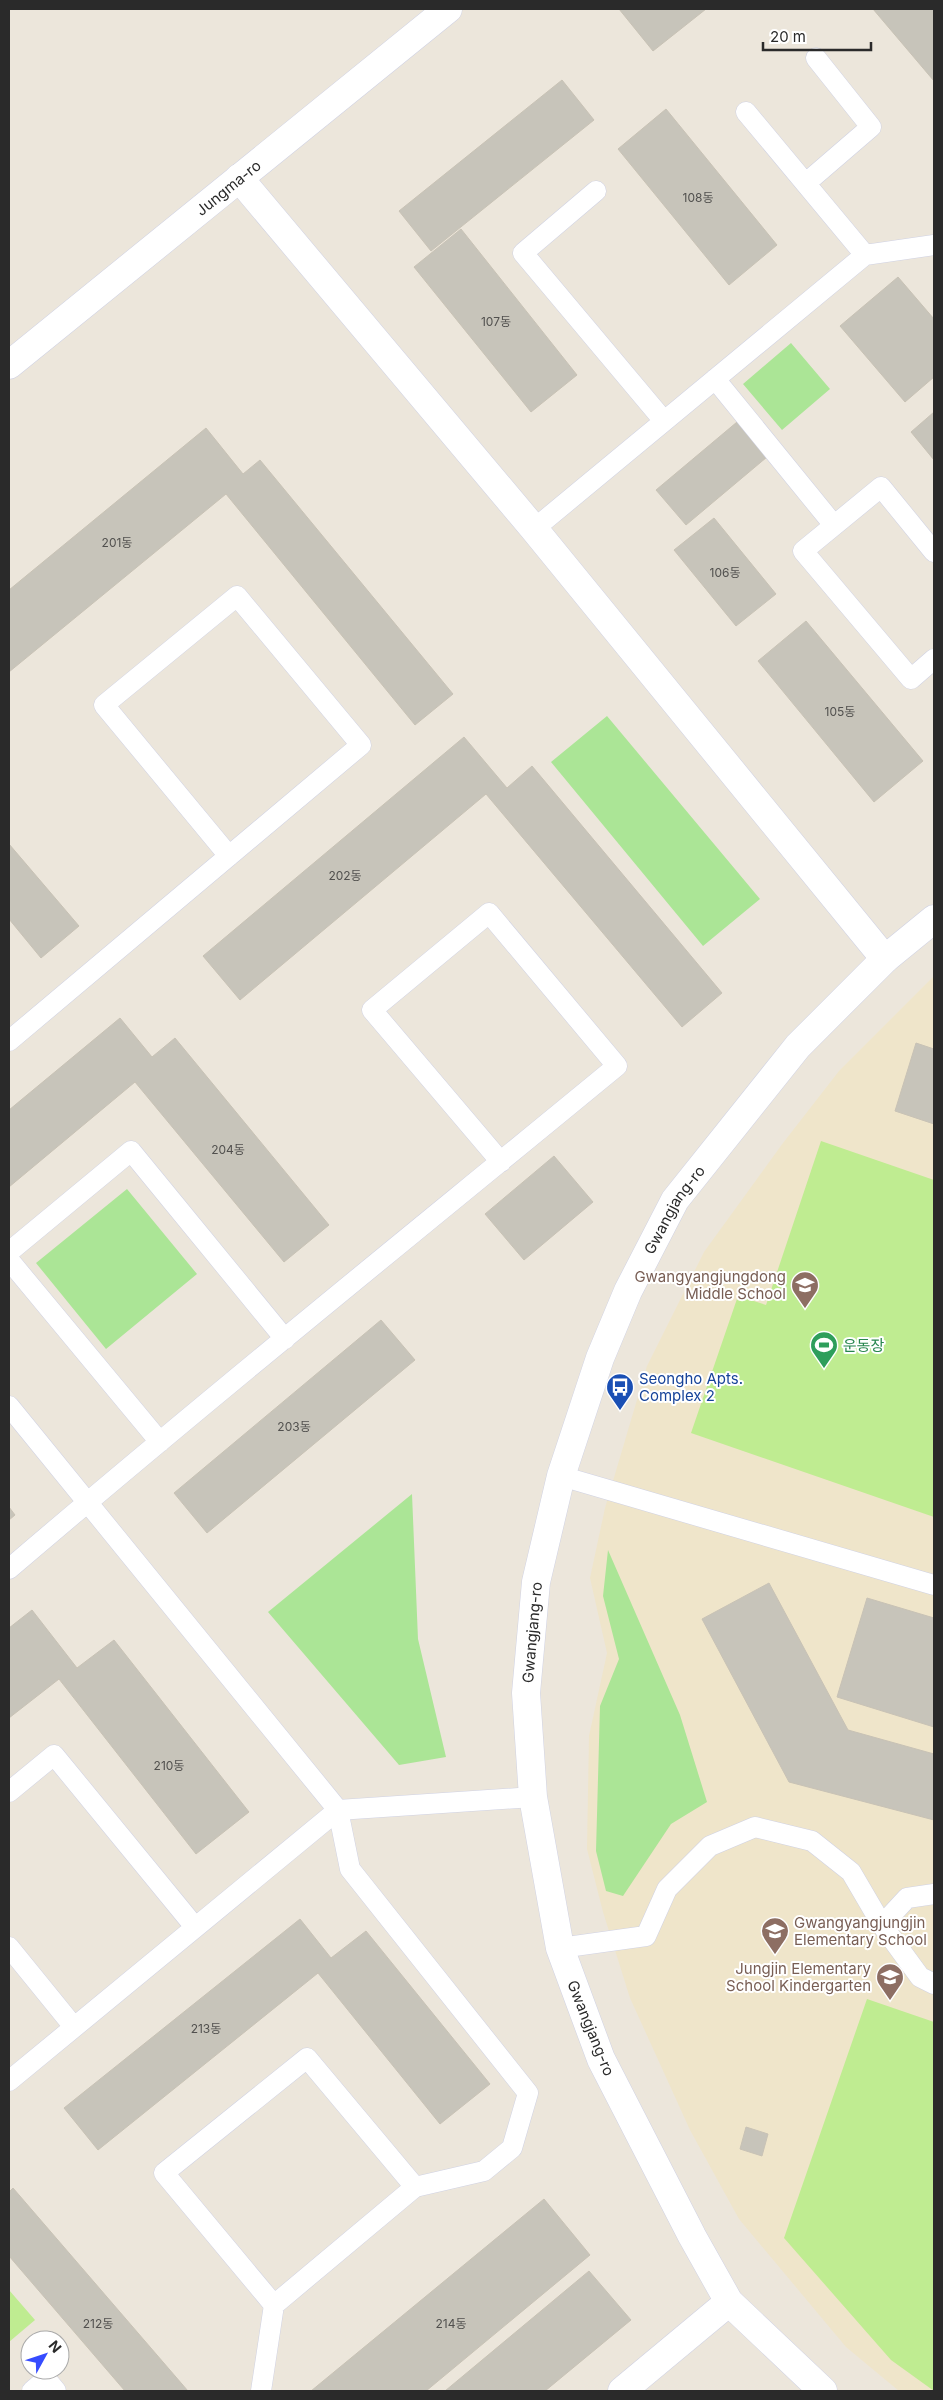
<svg xmlns="http://www.w3.org/2000/svg" width="943" height="2400" font-family="Inter,'Noto Sans KR',sans-serif">
  <style>
    .education { fill: #efe5ca }
    .green { fill: #abe596 }
    .pitch { fill: #bfec91 }
    .building { fill: #c7c4ba; stroke: #c8c2b5 }
    .lines { fill: none; stroke-linecap: round; stroke-linejoin: round }
    .service-casing { stroke: #d0d2e3; stroke-width: 21 }
    .minor-casing { stroke: #d0d2e3; stroke-width: 29 }
    .tertiary-casing { stroke: #d0d2e3; stroke-width: 29 }
    .secondary-casing { stroke: #d0d2e3; stroke-width: 29 }
    .service { stroke: #fff; stroke-width: 20 }
    .minor { stroke: #fff; stroke-width: 28 }
    .tertiary { stroke: #fff; stroke-width: 28 }
    .secondary { stroke: #fff; stroke-width: 28 }
    .labels { text-anchor: middle; dominant-baseline: central; stroke-width: 4; stroke-linejoin: round; paint-order: stroke }
    .number-label { font-size: 12px; fill: #51504e }
    .street-label { font-size: 15px; fill: #2a2a2a; stroke: #fff }
    .education-label { font-size: 15px; fill: #785e54; stroke: #fff; text-anchor: end }
    .leisure-label { font-size: 15px; fill: #27864d; stroke: #fff; text-anchor: start }
    .transit-label { font-size: 15px; fill: #164399; stroke: #fff; text-anchor: start }
  </style>
  <rect width="100%" height="100%" fill="#ece6db"/>
  <path class="education" d="M934 976V2391H899L846 2347 739 2219 690 2130 630 1998 603 1912 587 1849 589 1736 607 1653 590 1578 605 1508 647 1366 704 1252 783 1143 839 1071Z"/>
  <path class="green" d="M791 343 830 389 782 430 743 384Z
    M607 716 760 899 703 946 551 762Z
    M127 1189 197 1274 106 1349 36 1263Z
    M412 1494 418 1639 446 1757 399 1765 268 1612Z
    M608 1550 680 1715 707 1802 671 1824 623 1896 606 1891 596 1851 600 1706 619 1659 603 1596Z"/>
  <path class="pitch" d="M821 1141 934 1180V1517L691 1433 738 1296 766 1305Z
    M867 1999 934 2022V2391L891 2360 784 2238Z
    M9 2290 35 2320 9 2342Z"/>
  <path class="building" d="M619 9H706L653 51Z
    M873 9H934V81Z
    M562 80 594 120 431 251 399 211Z
    M666 109 777 245 729 285 618 149Z
    M461 229 577 375 531 412 414 267Z
    M898 277 934 319V377L905 402 840 326Z
    M934 412V460L911 432Z
    M737 422 767 457 686 525 656 490Z
    M206 428 243 474 260 460 453 694 415 725 226 494 9 672V590Z
    M714 518 776 594 736 626 674 550Z
    M806 621 923 761 874 802 758 661Z
    M464 737 507 788 532 766 722 993 682 1027 486 794 240 1000 203 956Z
    M9 844 79 926 41 958 9 919Z
    M120 1018 152 1057 175 1038 329 1225 284 1262 135 1082 9 1187V1110Z
    M916 1043 934 1049V1124L895 1111Z
    M554 1156 593 1202 524 1260 485 1214Z
    M381 1320 415 1360 207 1533 174 1493Z
    M9 1507 15 1515 9 1520Z
    M769 1583 848 1730 934 1754V1820L789 1782 702 1619Z
    M867 1598 934 1618V1727L837 1697Z
    M32 1610 77 1668 114 1640 249 1812 196 1854 59 1679 9 1718V1628Z
    M300 1919 331 1958 366 1931 490 2084 440 2124 318 1973 98 2150 64 2108Z
    M746 2127 768 2134 762 2156 740 2149Z
    M13 2188 188 2391H125L9 2256V2192Z
    M544 2199 590 2255 426 2391H311Z
    M589 2271 631 2320 545 2391H445Z"/>
  <g class="lines">
    <g class="service-casing">
      <path id="service" d="M746 112 865 255
        M806 183 871 127 816 58
        M596 191 523 253 664 421
        M715 379 833 524
        M534 529 865 255 934 245
        M934 552 881 487 803 551 911 679 934 659
        M9 1041 361 745 237 596 104 705 229 856
        M9 1252 131 1151 285 1339
        M9 1260 160 1442
        M9 1406 338 1810 350 1869 528 2093 512 2148 484 2171 415 2187 274 2305 164 2173 307 2058 415 2187
        M561 1476 934 1585
        M9 1569C209 1398 414 1233 617 1066L489 913 372 1010 501 1162
        M9 1792 54 1755 195 1927
        M882 1925 907 1898 934 1894
        M9 1947 74 2027
        M560 1948 646 1936 667 1889 710 1846 755 1827 812 1841 851 1872 882 1925 920 1977 934 1984
        M9 2081 338 1810 533 1797
        M32 2391 46 2379 56 2391
        M261 2391 274 2305"/>
    </g>
    <g class="minor-casing">
      <path id="minor" d="M239 178 534 529 885 959"/>
    </g>
    <g class="tertiary-casing">
      <g id="tertiary">
        <path d="M622 2391 729 2302"/>
        <path id="s1" d="M823 2391 729 2302 692 2236 601 2059 560 1948 533 1797 526 1693 536 1582 561 1476 600 1358 628 1291 675 1200 798 1046 885 959 934 919"/>
      </g>
    </g>
    <g class="secondary-casing">
      <g id="secondary">
        <path id="s2" d="M9 365 448 9"/>
      </g>
    </g>
    <use href="#service" class="service"/>
    <use href="#minor" class="minor"/>
    <use href="#tertiary" class="tertiary"/>
    <use href="#secondary" class="secondary"/>
  </g>
  <defs>
    <g id="school-pin" transform="scale(1.4375)"><path d="M0 17L-7.5 6A9.5 9.5 0 1 1 7.5 6Z" fill="#8d6e63" stroke="#fff"/><path d="M0-5L7-2L0 1L-7-2ZM-4 1L0 2.5L4 1V4Q0 6-4 4Z" fill="#fff"/></g>
    <g id="stadium-pin" transform="scale(1.4375)"><path d="M0 17L-7.5 6A9.5 9.5 0 1 1 7.5 6Z" fill="#2e9e5b" stroke="#fff"/><path d="M0-5a6.5 5 0 1 0 0 10a6.5 5 0 1 0 0-10ZM-3.5-1.8h7v3.6h-7Z" fill="#fff"/></g>
    <g id="bus-pin" transform="scale(1.4375)"><path d="M0 17L-7.5 6A9.5 9.5 0 1 1 7.5 6Z" fill="#1a4fb4" stroke="#fff"/><path d="M-5-6H5V4H4V6H2V4H-2V6H-4V4H-5ZM-3.5-4V0h7V-4ZM-3.5 1.2v1.5H-2V1.2ZM2 1.2v1.5H3.5V1.2Z" fill="#fff"/></g>
  </defs>
  <g fill-rule="evenodd">
    <use href="#school-pin" x="805" y="1285"/>
    <use href="#stadium-pin" x="824" y="1345"/>
    <use href="#bus-pin" x="620" y="1387"/>
    <use href="#school-pin" x="775" y="1931"/>
    <use href="#school-pin" x="890" y="1977"/>
  </g>
  <g class="labels">
    <g class="number-label">
      <text x="698" y="197">108동</text>
      <text x="496" y="321">107동</text>
      <text x="117" y="542">201동</text>
      <text x="725" y="572">106동</text>
      <text x="840" y="711">105동</text>
      <text x="345" y="875">202동</text>
      <text x="228" y="1149">204동</text>
      <text x="294" y="1426">203동</text>
      <text x="169" y="1765">210동</text>
      <text x="206" y="2028">213동</text>
      <text x="98" y="2323">212동</text>
      <text x="451" y="2323">214동</text>
    </g>
    <g class="street-label">
      <text stroke="none"><textPath href="#s2" startOffset="282">Jungma-ro</textPath></text>
      <text stroke="none"><textPath href="#s1" startOffset="1291">Gwangjang-ro</textPath></text>
      <text stroke="none"><textPath href="#s1" startOffset="841">Gwangjang-ro</textPath></text>
      <text transform="translate(591 2028) rotate(68)">Gwangjang-ro</text>
    </g>
    <g class="education-label">
      <text x="786" y="1276">Gwangyangjungdong<tspan x="786" dy="17">Middle School</tspan></text>
      <text x="794" y="1922" text-anchor="start">Gwangyangjungjin<tspan x="794" dy="17">Elementary School</tspan></text>
      <text x="871" y="1968">Jungjin Elementary<tspan x="871" dy="17">School Kindergarten</tspan></text>
    </g>
    <g class="leisure-label">
      <text x="843" y="1345">운동장</text>
    </g>
    <g class="transit-label">
      <text x="639" y="1378">Seongho Apts.<tspan x="639" dy="17">Complex 2</tspan></text>
    </g>
  </g>
  <rect width="943" height="2400" fill="none" stroke="#2a2a2a" stroke-width="20"/>
  <g transform="translate(45 2355) rotate(50)"><circle r="24" fill="#ffffff" stroke="#aaaaaa"/>
  <path d="M0-4L9 19L0 12L-9 19Z" fill="#364cff"/>
  <text y="-8" font-size="14" font-weight="bold" text-anchor="middle" fill="#2a2a2a">N</text>
  </g>
  <path d="M763 42v8h108v-8" fill="none" stroke="#2a2a2a" stroke-width="2.5"/>
  <text x="770" y="42" font-size="15" fill="#2a2a2a" stroke="#ffffff" stroke-width="4" paint-order="stroke">20 m</text>
</svg>
